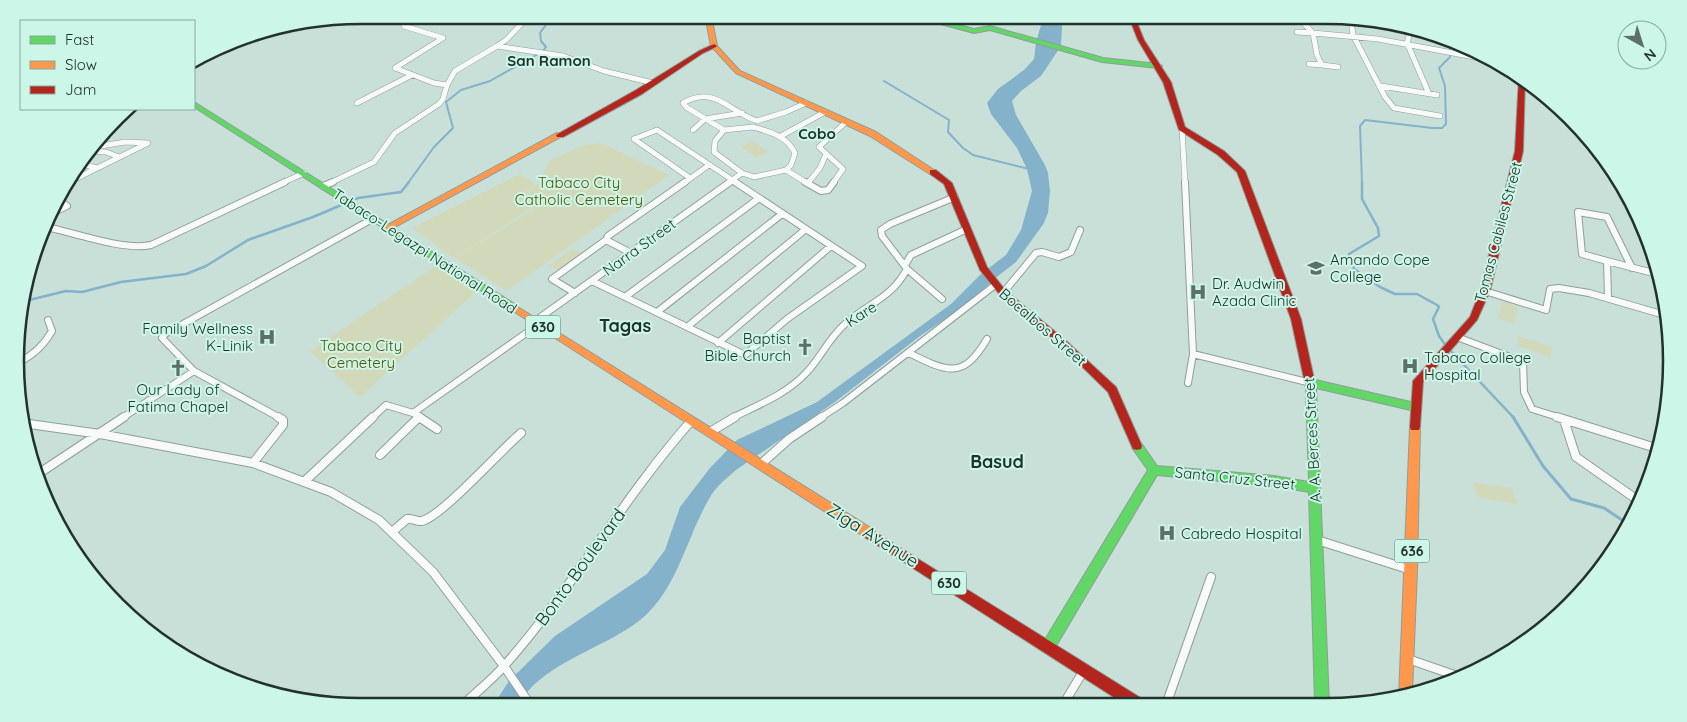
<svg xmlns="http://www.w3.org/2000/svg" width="1687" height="722" font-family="Quicksand,sans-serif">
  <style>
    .green { fill: #d1d9ba }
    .water { fill: #84b2cb }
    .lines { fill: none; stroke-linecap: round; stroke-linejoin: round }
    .stream-far2 { stroke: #84b2cb; stroke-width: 2 }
    .stream-far1 { stroke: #84b2cb; stroke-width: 2.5 }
    .stream { stroke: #84b2cb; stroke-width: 3 }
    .street-far2-casing { stroke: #8e9f99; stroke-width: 6 }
    .street-far1-casing { stroke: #8e9f99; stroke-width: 8 }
    .street-casing { stroke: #8e9f99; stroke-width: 10 }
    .fast-casing { stroke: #8e9f99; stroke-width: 2 }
    .slow-casing { stroke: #8e9f99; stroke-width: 2 }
    .jam-casing { stroke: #8e9f99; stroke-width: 2 }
    .street-far2 { stroke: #f7faf9; stroke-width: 5 }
    .street-far1 { stroke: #f7faf9; stroke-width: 6 }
    .street { stroke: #f7faf9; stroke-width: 8 }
    .fast { fill: #63d668; fill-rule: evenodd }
    .slow { fill: #ff974d; fill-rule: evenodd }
    .jam { fill: #b3261e; fill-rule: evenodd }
    .labels { text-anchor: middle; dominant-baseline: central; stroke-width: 4; stroke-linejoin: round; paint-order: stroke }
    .shield { fill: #ccf7e8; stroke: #546d64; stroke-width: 1 }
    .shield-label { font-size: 14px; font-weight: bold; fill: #21322c }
    .far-quarter-label { font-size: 15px; font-weight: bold; fill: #21322c; stroke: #ccf7e8 }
    .park-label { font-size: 15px; fill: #575000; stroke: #ccf7e8 }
    .street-label { font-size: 15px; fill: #21322c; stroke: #ccf7e8 }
    .poi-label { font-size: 15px; fill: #21322c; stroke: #ccf7e8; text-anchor: start }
    .quarter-label { font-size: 18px; font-weight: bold; fill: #21322c; stroke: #ccf7e8 }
    .near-street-label { font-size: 18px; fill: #21322c; stroke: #ccf7e8 }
    .rim { fill: none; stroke: #21322c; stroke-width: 2.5 }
  </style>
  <rect width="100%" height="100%" fill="#c9e0d8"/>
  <path class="green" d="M752 141 769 152 757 158 741 147Z
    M601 143 669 175 507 291 455 258 534 209 516 198 537 185 550 160 584 145Z
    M520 174 536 184 513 199 532 208 454 258 412 228Z
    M573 248 583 254 559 271 549 265Z
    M437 265 477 291 360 397 310 351Z
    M1502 301 1518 306 1514 324 1498 318Z
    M1518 336 1552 347 1551 357 1518 346Z
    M1473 482 1512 488 1517 504 1477 497Z"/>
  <path class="water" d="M1042 15H1059L1062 26 1061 46 1041 76 1021 91 1012 101 1016 115 1045 165 1048 173 1050 191 1048 213 1044 223 1016 262 998 276 963 307 920 336 835 402 736 470C728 477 718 485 712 494 688 532 680 582 647 614 613 647 538 662 518 707H492L509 681 555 636 647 574 665 550 680 507 710 468 737 440 817 402 951 304 981 274 1006 255 1021 230 1032 191 1027 169 1017 148 991 114 987 103 998 89 1024 70 1034 59 1036 42 1042 22Z"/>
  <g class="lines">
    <path class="stream-far2" d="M543 51 546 47 541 41 540 33 553 15
      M884 81 949 120 948 132 963 148 973 155 1029 169
      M408 183 434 147 453 128 446 102 461 90 490 81 538 54
      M1362 183 1360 126 1365 120 1432 128H1442L1446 124 1445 86 1439 68 1450 57V39"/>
    <path class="stream-far1" d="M1362 182V199L1378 228 1379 236 1349 254 1354 269 1380 287 1395 294H1417L1437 305 1439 307 1433 319 1439 336 1446 346
      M21 302 66 291 82 292 121 282 186 274 206 266 248 240 313 217 358 198 401 192 409 182
      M1450 350 1514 418"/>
    <path class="stream" d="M1513 417 1543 466 1571 499 1604 508 1628 524"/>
    <g class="street-far2-casing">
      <path id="street-far2" d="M1296 15 1313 33 1297 32
        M1351 19 1353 35 1385 97 1394 108 1440 116
        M1411 29 1407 43 1429 94
        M497 46 506 40 527 18
        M1485 59 1505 66
        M1309 64 1322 65 1317 55 1313 33 1378 39 1485 59 1492 58
        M1322 65 1338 67
        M395 68 443 38 404 26
        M1521 83 1533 85
        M447 85 455 71 497 46 563 56 604 71 653 83
        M1381 86 1437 95
        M357 103 412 75
        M753 127C770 132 787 136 795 153L791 165 786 170 754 177 742 173 714 152 715 141 724 130Z
        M1182 128 1185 183
        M693 130 705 119 742 113
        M724 130 686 107 683 103C715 85 728 111 757 121L786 112 806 103
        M781 136 825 112
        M634 139 690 178
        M634 139 657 130 737 183
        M92 151 106 152 119 157
        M81 164 97 168
        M786 170 807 183
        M67 183 148 143 125 142 95 147
        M282 183 304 173
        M330 183 374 162 395 133 439 104 443 99 447 85 434 83 395 68
        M684 183 709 165
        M728 183 742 173
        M808 183 820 168 826 154
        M833 183 843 169 819 147 846 122"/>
    </g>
    <g class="street-far1-casing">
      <path id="street-far1" d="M805 182 821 191 828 190 834 182
        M1185 182 1193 354 1188 383
        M808 183 809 182
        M65 184 70 182
        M323 186 333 182
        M52 213 67 206 57 199
        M47 227C74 233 125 251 151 245L285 182
        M606 240 631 253
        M1607 261 1582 254 1578 212 1607 217 1632 268
        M905 265 911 255 967 229
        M907 269 942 299
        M592 281 745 355 787 319 862 266 735 182
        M1485 291 1546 310 1550 289 1559 288 1589 293 1668 316
        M575 293 552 279 606 240 608 236 685 182
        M1003 293 1036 253 1042 252 1059 257 1071 252 1080 230
        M625 297 758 199
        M1608 298 1607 261 1661 275
        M657 312 782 214
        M535 321 730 182
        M687 327 806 229
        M1457 337 1523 362 1524 392 1532 409 1561 418
        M718 343 831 246
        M909 353C947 372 963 380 987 339
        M1193 354 1311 383
        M19 362C34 355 44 345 52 331L48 320
        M194 371 162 338 165 334 374 218
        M413 413 539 324
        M122 418 194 371 280 418
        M372 418 386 405 413 413 421 418
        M732 418C758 405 787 394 807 372 821 357 829 338 845 324 868 303 891 299 907 269L882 236 881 230 890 224 955 197
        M820 418 843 403 995 285"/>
    </g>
    <g class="street-casing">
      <path id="street" d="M419 417 437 429
        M1557 417 1659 449
        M1564 420 1576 457 1639 501
        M22 423 100 434 253 463 331 492 379 520 433 572 504 666 531 706
        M710 432 735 417
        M380 455 419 417
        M253 463 283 425V420L278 417
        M761 464 789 439 822 417
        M35 476 124 417
        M305 481 373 417
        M392 532 407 519C412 518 417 522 422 521 442 516 501 450 521 433
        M1317 540 1411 570
        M1408 659 1463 678
        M1063 705 1084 670
        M1166 705 1211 577
        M461 707C475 693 492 680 505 665 573 588 623 498 691 421"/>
    </g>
    <g class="fast-casing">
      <path id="fast" d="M907 15H918L974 29 990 26 1103 58 1158 64 1162 66 1158 68 1102 62 990 30 974 33Z
        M194 102 516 305 518 307 516 309H510L194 107Z
        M1311 379 1415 403 1419 404 1420 407 1419 410 1415 411 1316 388 1329 704H1315L1309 492 1274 486 1157 475 1053 651 1048 653 1043 651 1042 647 1043 643 1148 470 1133 449 1132 446 1133 443 1137 442 1141 443 1157 466 1274 476 1309 482 1306 388 1307 385 1306 383 1307 380Z"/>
    </g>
    <g class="slow-casing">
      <path id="slow" d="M705 15H711L717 46 740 71 876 132 937 172 936 174H930L870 136 736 73 711 46Z
        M557 133H563L564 135 391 229 388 230 384 227Z
        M513 304 874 530 876 534 874 538 870 539 866 538 510 309 508 307Z
        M1415 423 1419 424 1420 427 1417 570 1412 693 1399 697 1410 427 1411 424Z"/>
    </g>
    <g class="jam-casing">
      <path id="jam" d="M1128 15H1134L1144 40 1171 82 1185 127 1224 151 1245 171 1301 319 1316 388 1315 391H1307L1306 388 1291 319 1237 172 1218 155 1179 130 1163 82 1138 40Z
        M714 44 717 46 716 47 703 53 642 94 563 137H557L556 135 636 90 699 51Z
        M1519 76 1525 80 1523 151 1490 291 1477 320 1423 382 1420 427 1419 430H1411L1410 427 1413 381 1470 317 1480 291 1515 151Z
        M930 170H936L952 183 987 267 1006 291 1064 339 1116 387 1142 446 1141 449 1137 450 1133 449 1108 392 1058 343 1000 295 980 270 944 184 930 174Z
        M870 529 1144 700 1146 705H1126L866 538 864 534 866 530Z"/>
    </g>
    <use href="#street-far2" class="street-far2"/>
    <use href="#street-far1" class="street-far1"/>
    <use href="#street" class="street"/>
    <use href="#fast" class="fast"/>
    <use href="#slow" class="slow"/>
    <use href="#jam" class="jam"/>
  </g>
  <defs>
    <g id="university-bare" transform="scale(1.35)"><path d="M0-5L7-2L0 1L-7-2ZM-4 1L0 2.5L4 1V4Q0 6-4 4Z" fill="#5c6f68" stroke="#ccf7e8" stroke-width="2.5" paint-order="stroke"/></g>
    <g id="hospital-bare" transform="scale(1.35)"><path d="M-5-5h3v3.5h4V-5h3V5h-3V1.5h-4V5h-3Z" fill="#5c6f68" stroke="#ccf7e8" stroke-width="2.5" paint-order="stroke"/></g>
    <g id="church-bare" transform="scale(1.35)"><path d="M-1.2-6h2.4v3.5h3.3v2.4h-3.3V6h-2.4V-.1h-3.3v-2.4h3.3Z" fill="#5c6f68" stroke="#ccf7e8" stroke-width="2.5" paint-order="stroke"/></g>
  </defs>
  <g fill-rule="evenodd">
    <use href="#university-bare" x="1316" y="268"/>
    <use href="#hospital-bare" x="1198" y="292"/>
    <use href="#hospital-bare" x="267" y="337"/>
    <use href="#church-bare" x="805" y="347"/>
    <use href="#hospital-bare" x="1410" y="366"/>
    <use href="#church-bare" x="178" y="368"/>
    <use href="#hospital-bare" x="1167" y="533"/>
  </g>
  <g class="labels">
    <g class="shield">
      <rect x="525.5" y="315.5" width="35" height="23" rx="4"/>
      <rect x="1394.5" y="539.5" width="35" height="23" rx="4"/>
      <rect x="931.5" y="571.5" width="35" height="23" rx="4"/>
    </g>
    <g class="shield-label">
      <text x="543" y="327">630</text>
      <text x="1412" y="551">636</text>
      <text x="949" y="583">630</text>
    </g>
    <g class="far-quarter-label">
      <text x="549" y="60">San Ramon</text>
      <text x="817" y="133">Cobo</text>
    </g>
    <g class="park-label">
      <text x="579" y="182">Tabaco City<tspan x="579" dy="17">Catholic Cemetery</tspan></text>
      <text x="361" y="345">Tabaco City<tspan x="361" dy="17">Cemetery</tspan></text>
    </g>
    <g class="street-label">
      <text transform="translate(1498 232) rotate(-75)">Tomas Cabiles Street</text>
      <text transform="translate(639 247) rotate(-36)">Narra Street</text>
      <text transform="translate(425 251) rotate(33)">Tabaco-Legazpi National Road</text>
      <text transform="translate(861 314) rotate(-33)">Kare</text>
      <text transform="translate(1043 327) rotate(41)">Bocalbos Street</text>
      <text transform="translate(1312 440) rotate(-93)">A. A. Berces Street</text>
      <text transform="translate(1235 478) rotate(6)">Santa Cruz Street</text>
    </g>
    <g class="poi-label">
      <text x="1330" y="259">Amando Cope<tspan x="1330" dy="17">College</tspan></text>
      <text x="1212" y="283">Dr. Audwin<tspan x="1212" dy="17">Azada Clinic</tspan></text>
      <text x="253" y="328" text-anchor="end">Family Wellness<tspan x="253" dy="17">K-Linik</tspan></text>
      <text x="791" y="338" text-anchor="end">Baptist<tspan x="791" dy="17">Bible Church</tspan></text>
      <text x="1424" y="357">Tabaco College<tspan x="1424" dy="17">Hospital</tspan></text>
      <text x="178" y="389" text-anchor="middle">Our Lady of<tspan x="178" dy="17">Fatima Chapel</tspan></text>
      <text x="1181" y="533">Cabredo Hospital</text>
    </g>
    <g class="quarter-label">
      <text x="625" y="325">Tagas</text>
      <text x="997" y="461">Basud</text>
    </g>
    <g class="near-street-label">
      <text transform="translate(873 535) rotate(32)">Ziga Avenue</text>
      <text transform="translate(580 567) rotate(-54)">Bonto Boulevard</text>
    </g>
  </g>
  <path d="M0 0H1687V722H0ZM361 24H1326A337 337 0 0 1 1663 361V361A337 337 0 0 1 1326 698H361A337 337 0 0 1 24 361V361A337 337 0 0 1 361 24Z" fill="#ccf7e8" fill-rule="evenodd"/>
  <path class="rim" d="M361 24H1326A337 337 0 0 1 1663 361V361A337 337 0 0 1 1326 698H361A337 337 0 0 1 24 361V361A337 337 0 0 1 361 24Z"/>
  <rect x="20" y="20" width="175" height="90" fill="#ccf7e8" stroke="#88a89d"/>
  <rect x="30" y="36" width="25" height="8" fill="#63d668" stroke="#88a89d"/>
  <text x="65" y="45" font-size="15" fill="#21322c">Fast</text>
  <rect x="30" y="61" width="25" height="8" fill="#ff974d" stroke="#88a89d"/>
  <text x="65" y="70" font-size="15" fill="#21322c">Slow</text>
  <rect x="30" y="86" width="25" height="8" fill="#b3261e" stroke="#88a89d"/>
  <text x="65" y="95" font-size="15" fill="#21322c">Jam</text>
  <g transform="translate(1642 45) rotate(141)"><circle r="24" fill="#ccf7e8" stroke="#88a89d"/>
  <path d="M0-4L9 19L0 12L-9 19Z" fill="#5c6f68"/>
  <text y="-8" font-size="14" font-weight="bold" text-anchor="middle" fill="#21322c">N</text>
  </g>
</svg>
